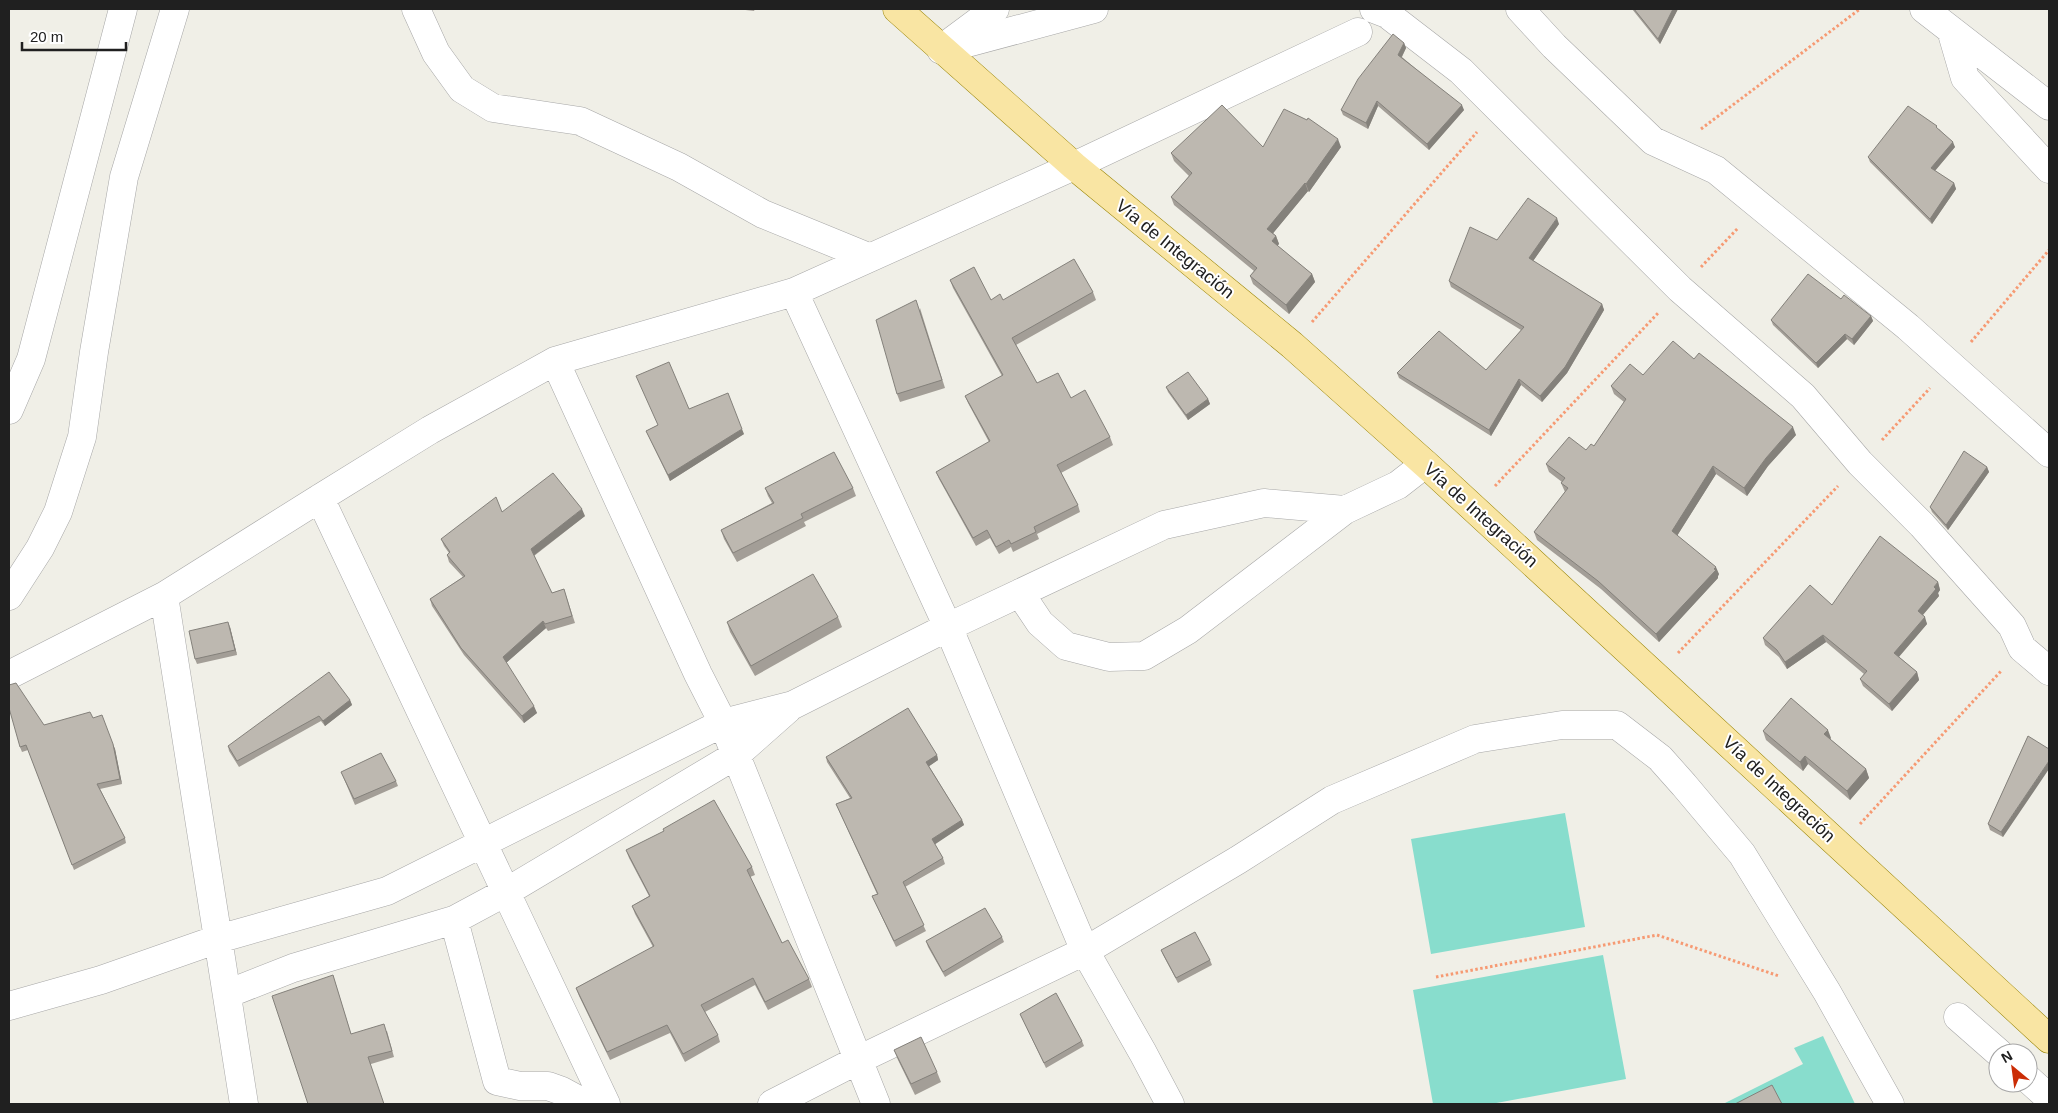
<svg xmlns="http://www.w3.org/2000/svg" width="2058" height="1113" font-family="Arial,sans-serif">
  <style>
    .pitch { fill: #88ddcd }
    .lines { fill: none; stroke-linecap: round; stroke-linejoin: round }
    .minor-casing { stroke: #a7a7a7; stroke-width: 29 }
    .major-casing { stroke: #988405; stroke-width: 29 }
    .path { stroke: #f69a73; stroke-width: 3; stroke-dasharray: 2.5 2.5; stroke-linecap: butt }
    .minor { stroke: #fff; stroke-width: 28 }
    .major { stroke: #f9e5a3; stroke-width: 28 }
    .wall { fill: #a39e97 }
    .shaded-wall { fill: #84817b }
    .building { fill: #bdb8b0; stroke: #84817b }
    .labels { text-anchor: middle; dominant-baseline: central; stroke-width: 4; stroke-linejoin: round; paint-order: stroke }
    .street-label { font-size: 18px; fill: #202020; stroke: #fff }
  </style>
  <rect width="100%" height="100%" fill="#f0efe7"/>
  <path class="pitch" d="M1565 813 1585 927 1431 954 1411 839Z
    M1603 955 1626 1079 1491 1104H1433L1413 990Z
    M1823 1036 1855 1104H1723L1803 1064 1794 1048Z"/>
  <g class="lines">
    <g class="minor-casing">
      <path id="minor" d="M416 9 436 53 462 89 493 108 580 121 679 167 763 214 868 257
        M1374 9 1387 14 1461 71 1680 289 1803 396 1860 463 1922 525 2012 626 2022 648 2049 671
        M1520 9 1554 46 1653 141 1716 170 1908 327 2049 453
        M1924 9 2049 106
        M1951 30 1965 78 2049 169
        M952 41 995 9
        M941 50 1094 9
        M794 292 952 636 1085 951 1143 1053 1170 1104
        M555 361 698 674 723 723 876 1104
        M9 410 31 359 123 9
        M320 498 606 1104
        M1020 593 1040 623 1066 646 1109 657 1144 656 1188 630 1345 510
        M9 596 40 548 58 512 82 437 94 352 124 177 175 9
        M164 596 244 1104
        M9 675 164 596 320 498 430 430 555 361 794 292 1074 166 1358 32
        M454 920 497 1081 520 1086H548L562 1091 586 1104
        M227 994 293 968 454 920 506 892 736 755 788 709
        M9 1006 101 980 218 939 387 891 723 723 793 705 948 627 1164 525 1264 503 1345 510 1398 485 1425 464
        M1958 1017 1999 1053
        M2028 1079 2049 1098
        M772 1104 858 1060 1085 951 1238 860 1332 800 1475 739 1562 725H1617L1660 758 1684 785 1742 854 1827 992 1890 1104"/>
    </g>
    <g class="major-casing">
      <path id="major" d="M897 9 1074 166 1292 345 1431 469 2049 1039"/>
    </g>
    <path class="path" d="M1701 129 1860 9
      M1701 267 1738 228
      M1312 322 1477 132
      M1971 342 2049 250
      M1882 440 1930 388
      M1495 486 1659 312
      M1678 653 1838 486
      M1860 824 2002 670
      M1436 977 1657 935 1779 976"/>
    <use href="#minor" class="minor"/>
    <use href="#major" class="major"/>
  </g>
  <path class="wall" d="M737 9H755L754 11Z
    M1632 9H1678L1660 44Z
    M1404 43 1406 48 1402 57 1464 110 1429 150 1378 106 1368 129 1343 115 1341 110Z
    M1939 129 1955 147 1935 171 1954 183 1956 189 1932 224 1870 162 1868 157Z
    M1263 147H1341L1309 192 1308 191 1273 233 1276 236 1279 244 1277 246 1312 274 1315 282 1289 314 1253 284 1250 276 1254 271 1174 205 1171 197 1189 176 1174 161 1171 153Z
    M1559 224 1533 261 1602 304 1604 310 1567 373 1542 402 1521 385 1491 436 1399 378 1397 373 1486 370 1521 330 1451 287 1449 281 1497 240Z
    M950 280 991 300H1003L1093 292 1096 300 1016 345 1037 383 1071 398 1110 437 1113 445 1061 473 1078 505 1080 512 1037 534 1039 539 1013 552 1011 547 999 554 990 538 976 546 939 479 936 472 989 442 968 403 965 396 1002 376 953 288Z
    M1841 299 1871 316 1873 321 1854 345 1847 339 1818 368 1773 325 1771 320Z
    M920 308 945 388 900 402 897 394Z
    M1694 359 1796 435 1768 466 1747 496 1716 474 1677 536 1719 574 1718 576V578L1659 642 1601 589 1537 540 1534 532 1565 492 1561 483 1562 482 1549 472 1546 464 1586 450 1594 446 1624 402 1614 394 1611 386 1643 375Z
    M1166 387 1208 399 1210 404 1188 420 1168 392Z
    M689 409 744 434 670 481 646 431Z
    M1987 467 1989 472 1948 530 1932 512 1930 507Z
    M765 488H853L856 496 804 522 806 526 737 562 724 539 721 530 772 503 768 496Z
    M502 512 585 516 534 556 552 593 564 589 575 623 548 631 546 628 506 663 537 713 524 723 464 655 432 606 430 599 463 577 449 562 447 555 449 553 444 546 441 539Z
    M1938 582 1940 590 1938 593 1939 596 1923 615 1927 624 1899 657 1917 672 1919 680 1892 711 1863 686 1860 679 1864 674 1826 642 1787 669 1779 657 1765 645 1763 638 1832 605Z
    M838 617 842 627 755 676 730 632 727 622Z
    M230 627 237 655 197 664 195 659Z
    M350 700 352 705 325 726 321 721 239 767 229 751 228 746Z
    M93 718 115 749 122 784 100 789 125 838 126 843 74 870 28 750 22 752 20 747 44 725Z
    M1763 731 1831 738 1830 739 1866 769 1869 778 1850 800 1808 764 1803 771 1766 740Z
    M2028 736 2003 837 1990 830 1988 824Z
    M937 755 938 760 929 766 962 820 964 825 934 844 943 858 945 864 905 887 926 931 896 947 872 896 877 894 836 804 850 798 827 762 826 757Z
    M341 772 396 781 398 786 355 805Z
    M626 850 752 867 755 875 750 877 782 943 809 979 812 987 768 1010 755 985 705 1012 718 1035 720 1042 685 1062 670 1033 610 1060 579 996 576 988 653 947 635 914 632 906 649 896 629 858Z
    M1002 937 1004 942 945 977 928 947 926 941Z
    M1161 950 1210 960 1212 965 1178 983 1163 955Z
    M333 975 351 1034 387 1031 394 1057 371 1064 308 1104Z
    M1020 1014 1082 1041 1084 1046 1046 1068Z
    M894 1050 937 1072 941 1082 915 1095 898 1060Z"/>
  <path class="shaded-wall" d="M1673 9H1678L1660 44 1658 39Z
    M1404 43 1406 48 1400 60 1398 55Z
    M1377 101 1378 106 1368 129 1366 123Z
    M1462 105 1464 110 1429 150 1427 144Z
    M1338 139 1341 147 1309 192 1306 184Z
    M1953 142 1955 147 1933 173 1931 168Z
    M1305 183 1308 191 1270 237 1267 229Z
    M1954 183 1956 189 1932 224 1930 219Z
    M1557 218 1559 224 1531 264 1529 258Z
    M1276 236 1279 244 1274 249 1272 241Z
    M1312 274 1315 282 1289 314 1286 305Z
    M1602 304 1604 310 1567 373 1542 402 1540 396Z
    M1871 316 1873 321 1854 345 1852 339Z
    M1845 334 1847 339 1818 368 1816 363Z
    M1519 379 1521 385 1491 436 1489 430Z
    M1208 399 1210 404 1188 420 1186 415Z
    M1793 427 1796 435 1768 466 1747 496 1744 488 1766 458Z
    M742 429 744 434 670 481 668 475Z
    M1713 466 1716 474 1675 539 1672 531Z
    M1987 467 1989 472 1948 530 1946 525Z
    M582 509 585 516 533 556 531 549Z
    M1716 567 1719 574 1718 576V578L1659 642 1656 634Z
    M1938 582 1940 590 1938 593 1939 596 1920 618 1918 611Z
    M1925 617 1927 624 1896 660 1894 653Z
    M543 621 546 628 505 664 503 657Z
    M228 622 230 627 237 655 235 650Z
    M1823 635 1826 642 1787 669 1785 662Z
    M1917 672 1919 680 1892 711 1889 704Z
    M350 700 352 705 325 726 323 721Z
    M534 706 537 713 524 723 522 716Z
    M1828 730 1831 738 1827 743 1824 734Z
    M113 744 115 749 122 784 120 779Z
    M937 755 938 760 928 767 926 762Z
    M1805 756 1808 764 1803 771 1800 762Z
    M2049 761V769L2003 837 2001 832Z
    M1866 769 1869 778 1850 800 1847 791Z
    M962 820 964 825 934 845 932 839Z"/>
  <path class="building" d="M1634 9H1673L1658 39Z
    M1393 34 1404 43 1398 55 1462 105 1427 144 1377 101 1366 123 1341 110 1358 79Z
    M1222 105 1263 147 1284 109 1307 120 1308 118 1338 139 1306 184 1305 183 1267 229 1276 236 1272 241 1312 274 1286 305 1250 276 1257 268 1171 197 1192 173 1171 153Z
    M1908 106 1937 126 1936 127 1953 142 1931 168 1954 183 1930 219 1868 157Z
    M1528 198 1557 218 1529 258 1602 304 1565 367 1540 396 1519 379 1489 430 1397 373 1439 331 1486 370 1524 327 1449 281 1470 227 1497 240Z
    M1074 259 1093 292 1012 338 1037 383 1058 373 1071 398 1085 390 1110 437 1057 465 1078 505 1034 527 1036 532 1011 544 1009 540 996 547 987 530 973 538 936 472 990 441 965 396 1003 375 950 280 974 267 991 300 1000 294 1003 300Z
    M1808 274 1841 299 1844 295 1871 316 1852 339 1845 334 1816 363 1771 320Z
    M916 300 942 380 897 394 876 320Z
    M1673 341 1694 359 1699 353 1793 427 1766 458 1744 488 1713 466 1672 531 1716 567 1714 569 1716 570 1656 634 1598 581 1534 532 1568 488 1561 483 1565 478 1546 464 1569 437 1586 450 1591 444 1594 446 1626 399 1611 386 1630 364 1643 375Z
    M669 362 689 409 728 393 742 429 668 475 646 431 658 425 636 376Z
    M1188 372 1208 399 1186 415 1166 387Z
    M1964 451 1987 467 1946 525 1930 507Z
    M834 452 853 488 801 514 803 518 733 553 721 530 774 503 765 488Z
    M553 473 582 509 531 549 552 593 564 589 572 616 545 624 543 621 503 657 534 706 522 716 461 648 430 599 465 576 447 555 450 552 441 539 496 497 502 512Z
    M1880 536 1938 582 1934 587 1936 589 1918 611 1925 617 1894 653 1917 672 1889 704 1860 679 1867 671 1823 635 1785 662 1777 650 1763 638 1810 585 1832 605Z
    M813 574 838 617 751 666 727 622Z
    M228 622 235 650 195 659 189 631Z
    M329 672 350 700 323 721 319 716 237 761 228 746Z
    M16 683 44 725 90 712 93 718 102 715 113 744 120 779 97 784 125 838 72 865 26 745 20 747 9 708V685Z
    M1791 698 1828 730 1824 734 1866 769 1847 791 1805 756 1800 762 1763 731Z
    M908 708 937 755 926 762 962 820 932 839 943 858 903 882 924 925 894 941 872 896 878 894 836 804 852 798 826 757Z
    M2028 736 2049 749V761L2001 832 1988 824Z
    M381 753 396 781 354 799 341 772Z
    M714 800 752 867 747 870 782 943 788 940 809 979 765 1002 753 978 701 1005 718 1035 683 1054 667 1025 607 1052 576 988 654 946 632 906 650 896 626 850 664 831 663 829Z
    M985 908 1002 937 943 972 926 941Z
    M1195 932 1210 960 1176 978 1161 950Z
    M333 975 351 1034 384 1024 392 1051 368 1057 384 1104H308L272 996Z
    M1056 993 1082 1041 1044 1063 1020 1014Z
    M921 1037 937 1072 911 1084 894 1050Z
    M1772 1085 1782 1104H1735Z"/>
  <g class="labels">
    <g class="street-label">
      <text transform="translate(1175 249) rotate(39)">Vía de Integración</text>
      <text transform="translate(1481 515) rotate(42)">Vía de Integración</text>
      <text transform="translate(1779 789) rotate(43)">Vía de Integración</text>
    </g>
  </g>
  <rect width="2058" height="1113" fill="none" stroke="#202020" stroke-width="20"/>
  <g transform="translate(2013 1068) rotate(331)"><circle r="24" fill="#ffffff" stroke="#a6a6a6"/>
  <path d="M0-4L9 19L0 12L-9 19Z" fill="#cb2d06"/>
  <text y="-8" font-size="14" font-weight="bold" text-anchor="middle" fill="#202020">N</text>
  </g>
  <path d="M22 42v8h104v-8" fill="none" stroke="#202020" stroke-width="2.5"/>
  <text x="30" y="42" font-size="15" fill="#202020" stroke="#ffffff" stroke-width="4" paint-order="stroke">20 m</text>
</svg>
